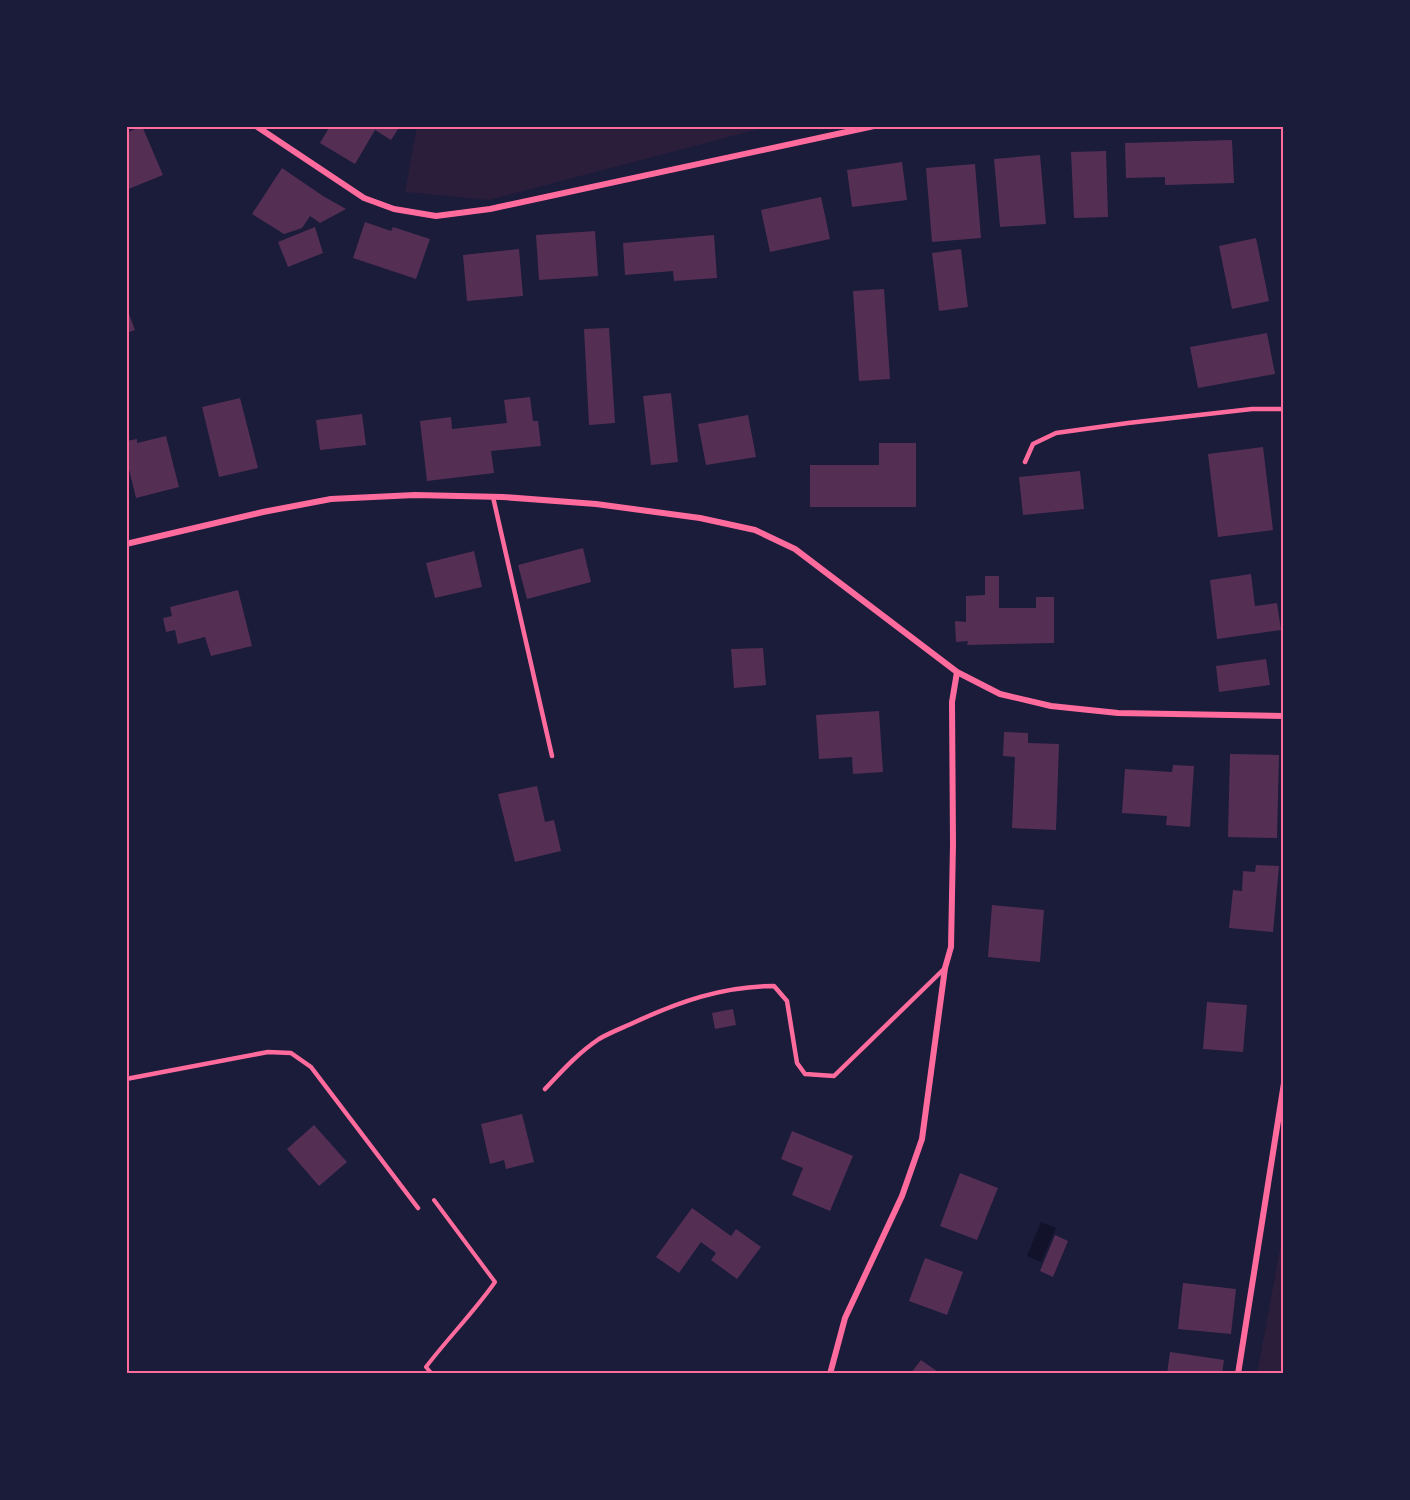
<svg xmlns="http://www.w3.org/2000/svg" width="1410" height="1500" font-family="'Sofia Sans Condensed',sans-serif">
  <style>
    .green { fill: #2a1e3b }
    .water { fill: #12122b }
    .building { fill: #542f53 }
    .lines { fill: none; stroke-linecap: round; stroke-linejoin: round }
    .path { stroke: #ff6b9d; stroke-width: 4 }
    .service { stroke: #ff6b9d; stroke-width: 4.5 }
    .minor { stroke: #ff6b9d; stroke-width: 6 }
    .neatline { fill: none; stroke: #ff6b9d; stroke-width: 2 }
  </style>
  <rect width="100%" height="100%" fill="#1b1b3a"/>
  <path class="green" d="M417 126H771L489 200 405 192Z
    M1284 1227V1374H1257Z"/>
  <path class="water" d="M1041 1222 1056 1228 1041 1262 1027 1256Z"/>
  <path class="building" d="M142 126 163 175 126 190V133Z
    M330 126H400L391 140 375 130 355 164 320 143Z
    M1232 140 1234 183 1165 185V177L1126 178 1125 143Z
    M1106 151 1108 217 1074 218 1071 152Z
    M1040 155 1046 224 1000 227 994 159Z
    M902 162 907 200 852 207 847 170Z
    M975 164 981 238 932 242 926 168Z
    M282 168 323 196 346 209 320 223 310 216 302 228 284 234 252 214Z
    M821 197 830 239 770 252 761 210Z
    M365 222 391 231 393 227 430 239 416 279 353 258Z
    M315 227 323 253 288 267 278 242Z
    M595 231 598 276 539 280 536 235Z
    M714 235 717 278 674 281 673 271 625 275 623 243Z
    M1256 238 1269 301 1232 309 1219 246Z
    M519 249 523 296 467 301 463 255Z
    M961 249 968 307 939 311 932 253Z
    M884 289 890 379 859 381 853 291Z
    M126 306 135 330 126 333Z
    M609 328 615 423 589 425 584 329Z
    M1267 333 1275 374 1198 388 1190 347Z
    M671 393 678 462 651 465 643 396Z
    M530 397 533 421H538L541 446 491 451 494 473 427 481 420 421 451 417 452 429 507 423 504 400Z
    M240 398 258 468 219 477 202 407Z
    M362 414 366 445 320 450 316 420Z
    M748 415 756 457 706 465 698 424Z
    M166 436 179 487 136 498 126 457V441L137 439V443Z
    M879 443H916V507H810V465H879Z
    M1263 447 1273 530 1218 537 1208 454Z
    M1080 471 1084 509 1023 515 1019 477Z
    M583 548 591 582 527 599 518 565Z
    M474 551 482 587 435 598 426 563Z
    M1251 574 1255 606 1277 603 1281 630 1217 639 1210 580Z
    M985 576H999V608H1036V597H1054V643L967 645 968 641 956 642 955 621 966 622V596L985 595Z
    M238 590 252 646 211 656 205 637 178 644 175 630 166 632 163 618 172 616 170 607Z
    M763 648 766 685 734 688 731 649Z
    M1266 659 1270 685 1219 692 1216 666Z
    M879 711 883 772 853 774 852 757 819 759 816 715Z
    M1004 732 1028 733V743L1059 744 1056 830 1012 828 1015 757 1003 756Z
    M1230 754 1279 755 1277 838 1228 837Z
    M1173 765 1194 766 1190 827 1166 825 1167 816 1122 813 1125 769 1172 772Z
    M537 786 545 822 554 820 561 851 515 862 498 794Z
    M1256 865 1279 866 1273 932 1229 928 1233 890 1242 891 1243 871 1255 872Z
    M992 905 1044 910 1040 962 988 957Z
    M1207 1002 1247 1005 1243 1052 1203 1049Z
    M733 1009 736 1025 715 1029 712 1013Z
    M522 1114 534 1162 506 1169 504 1160 490 1164 481 1124Z
    M314 1125 347 1162 319 1186 287 1149Z
    M792 1131 853 1156 830 1211 792 1195 803 1168 781 1159Z
    M960 1173 998 1188 977 1240 940 1226Z
    M692 1208 731 1236 736 1229 761 1247 737 1279 711 1260 716 1253 701 1242 679 1273 656 1257Z
    M1055 1235 1068 1241 1053 1277 1040 1271Z
    M925 1258 963 1272 947 1315 909 1301Z
    M1183 1283 1236 1289 1231 1334 1178 1329Z
    M1170 1352 1224 1360 1222 1374H1167Z
    M921 1360 941 1374H910Z"/>
  <g class="lines">
    <path class="path" d="M432 1374 426 1367C448 1338 474 1312 495 1282L434 1200"/>
    <path class="service" d="M1025 462 1033 444 1056 433 1128 423 1252 409H1284
      M493 497 552 756
      M126 1079 268 1052 291 1053 311 1067 418 1208
      M545 1089C562 1071 578 1053 599 1039 609 1033 622 1028 633 1023 678 1002 723 986 774 986L787 1001 797 1063 805 1074 834 1076 944 969"/>
    <path class="minor" d="M256 126 364 198 394 209 436 216 490 209 874 126
      M1284 126V128
      M126 544 263 512 331 499 415 495 503 497 596 504 700 518 755 530 795 549 957 672 1000 694 1051 706 1118 713 1284 716
      M830 1374 845 1318 902 1196 922 1139 945 968 951 947 953 844 952 702 957 672
      M1238 1374 1284 1083"/>
  </g>
  <rect width="1410" height="1500" fill="none" stroke="#1b1b3a" stroke-width="255"/>
  <rect x="128" y="128" width="1154" height="1244" class="neatline"/>
</svg>
